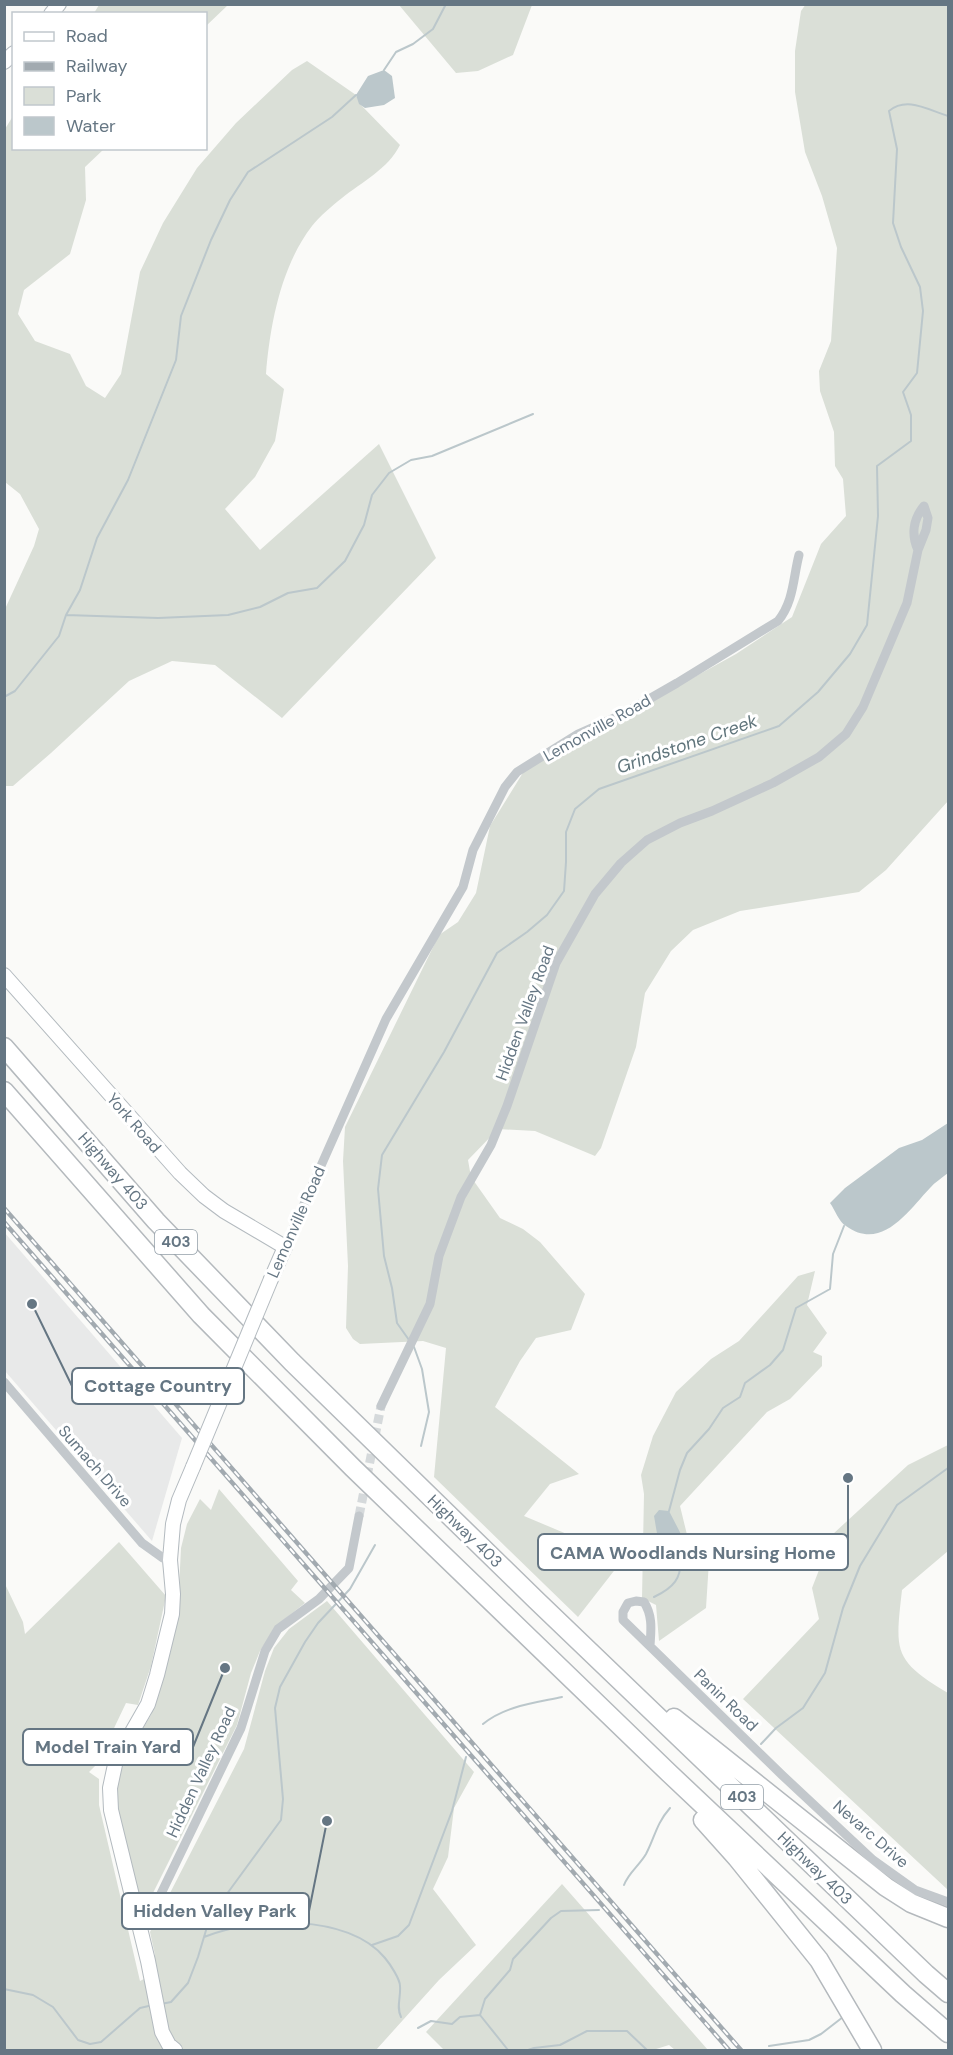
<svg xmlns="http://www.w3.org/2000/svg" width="953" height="2055" font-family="'DM Sans',sans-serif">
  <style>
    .built { fill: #e8e9e9 }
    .green { fill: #dadfd7 }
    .water { fill: #bbc7cb }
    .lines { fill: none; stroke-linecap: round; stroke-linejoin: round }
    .stream { stroke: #bbc7cb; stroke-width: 2 }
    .street-tunnel { stroke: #d5d9db; stroke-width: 9; stroke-dasharray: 9 4.5; stroke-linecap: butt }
    .secondary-casing { stroke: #b3babf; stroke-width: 16 }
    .highway-casing { stroke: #b4b9bd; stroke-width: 21 }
    .street { stroke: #c3c8cc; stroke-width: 9 }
    .secondary { stroke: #fff; stroke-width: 14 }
    .highway { stroke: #fff; stroke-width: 18 }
    .rail-casing { stroke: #a2aab0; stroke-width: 4.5 }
    .rail { stroke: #fff; stroke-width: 2; stroke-dasharray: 7; stroke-linecap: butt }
    .secondary-bridge-casing { stroke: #b3babf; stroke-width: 16; stroke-linecap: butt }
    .secondary-bridge { stroke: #fff; stroke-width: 14 }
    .labels { text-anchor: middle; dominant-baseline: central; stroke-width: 6; stroke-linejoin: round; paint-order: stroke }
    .shield { fill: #fff; stroke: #939fa8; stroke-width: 1.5 }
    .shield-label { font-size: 15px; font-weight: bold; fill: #657683 }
    .street-label { font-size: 16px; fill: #657683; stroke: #fff }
    .water-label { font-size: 18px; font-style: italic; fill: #60757c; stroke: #fff }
    .leader { fill: none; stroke: #657683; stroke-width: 2 }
    .callout-dot { fill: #657683; stroke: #fff; stroke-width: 2 }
    .callout { fill: #fff; stroke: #657683; stroke-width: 2 }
    .callout-label { font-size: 18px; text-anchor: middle; font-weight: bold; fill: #657683 }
  </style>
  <rect width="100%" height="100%" fill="#fafaf8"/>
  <path class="built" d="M4 1232 182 1438 152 1541 5 1371Z"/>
  <path class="green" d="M806 4 948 5V801L886 870 859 892 740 911 693 930 671 951 645 993 636 1047 601 1148 595 1156 535 1131 498 1129 468 1160 471 1177 500 1218 523 1229 540 1242 585 1294 571 1330 536 1338 520 1361 495 1407 579 1474 550 1484 524 1516 624 1558 578 1617 434 1477 446 1348 423 1341 360 1344 353 1339 346 1328 348 1266 343 1161 345 1127 439 935 458 922 476 893 490 826 524 771 557 746 640 707 736 654 792 617 821 544 846 516 843 479 835 466 834 432 820 391 819 371 831 341 837 248 822 196 805 152 795 92V51L801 11Z
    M99 5V4L228 5 206 26V14L94 13Z
    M399 5H532L513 55 478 71 456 73Z
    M307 61 356 95 360 104 400 145C388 169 362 182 342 198 332 206 320 216 312 226 281 266 270 325 266 374L284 389 275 441 255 477 225 509 260 550 379 444 436 558 282 718 215 665 172 661 129 681 51 753 13 786H5V609L34 546 39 529 20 494 5 482V129L13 116 14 148 104 149 85 167 86 200 70 254 24 290 18 314 35 341 70 354 86 386 105 398 121 374 140 272 163 223 197 168 236 123 292 70Z
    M815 1271 807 1305 827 1333 813 1352 822 1356V1366L790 1399 767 1412 680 1506 691 1551 709 1561 706 1608 659 1641 656 1605 642 1598 644 1494 641 1475 653 1436 676 1392 711 1359 739 1341 798 1276Z
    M948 1445V1551L902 1590C895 1652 893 1660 948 1693V1890L743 1699 819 1619 812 1588 833 1534 908 1465Z
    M219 1489 298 1581 291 1590 305 1603 276 1626 260 1651 251 1673 237 1725 142 1915 113 1790 119 1769 151 1715 171 1650 179 1588 181 1548 187 1524 200 1499 211 1510Z
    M119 1542 166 1596 151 1666 138 1705 126 1703 105 1747 92 1752 80 1753 96 1765 89 1772 99 1779V1805L140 1981 144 1979 155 1955 150 1932 244 1749 265 1671 274 1648 289 1629 327 1601 474 1772 454 1808 448 1857 433 1889 476 1945 439 1980 376 2050H5V1584L23 1622 25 1634Z
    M562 1884 708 2050H675L669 2045 653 2050H444L426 2032Z"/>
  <path class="water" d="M384 70 392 76 395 98 384 105 365 108 359 104 356 95 368 76Z
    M948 1123V1173C942 1178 935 1182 930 1188 908 1211 882 1252 846 1226 839 1222 835 1210 830 1203L845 1188 899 1148 922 1140Z
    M659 1510 669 1511 684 1540 683 1553 680 1556 671 1558C657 1548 657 1531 654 1516Z"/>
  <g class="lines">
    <path class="stream" d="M384 70 396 52 413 44 433 29 446 4
      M66 615 158 618 228 615 260 607 288 593 317 588 345 561 364 525 372 495 389 473 411 460 432 456 533 414
      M4 697 15 691 59 636 66 615 80 590 97 538 128 480 176 360 181 316 211 240 230 200 248 172 332 117 356 95
      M409 1340 397 1323 392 1288 384 1256 378 1189 382 1155 444 1052 497 953 527 932 547 915 564 891 566 862V832L575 809 599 789 779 726 818 692 850 654 867 625 878 516 877 466 911 441V415L903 392 917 373 923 311 920 287 901 247 893 223 897 149 889 111C907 96 928 110 948 116
      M414 1347 422 1369 429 1412 421 1446
      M669 1511 680 1470 687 1453 709 1429 723 1408 740 1397 745 1383 770 1365 783 1350 796 1308 830 1289 833 1254 844 1226
      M654 1597C673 1588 683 1578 680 1556
      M483 1724C505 1706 534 1703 562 1697
      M761 1744 776 1728 803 1708 825 1673 843 1608 860 1566 897 1505 948 1468
      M624 1885C629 1872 639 1866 646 1854 655 1837 656 1824 670 1808
      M204 1937C254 1917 348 1913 385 1958 390 1964 400 1979 400 1986 401 1998 396 2007 401 2017
      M372 1945 398 1936 409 1925 452 1811 466 1757
      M4 1989 33 1995 53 2007 78 2040 90 2044 101 2042 140 2008 153 2005
      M161 2004 171 2002 188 1983 198 1957 210 1917 281 1820 283 1799 275 1708 280 1687 305 1642 318 1623 350 1589 375 1545
      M480 2015 485 1999 510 1970 513 1959 551 1918 561 1911 599 1910
      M480 2015 508 2050
      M418 2028 431 2021 452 2024 460 2017 480 2015
      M769 2046 809 2040 821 2034 843 2017
      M528 2050 534 2048 560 2045 587 2031H627L647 2050"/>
    <path class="street-tunnel" d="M359 1516 381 1406"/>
    <g class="secondary-casing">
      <path id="secondary" d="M51 14 59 4
        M4 62 14 53
        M4 975 180 1173 204 1196 224 1211 285 1247 271 1279
        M175 2050 169 2045 162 2032 148 1961 111 1810 110 1788 116 1760 148 1704 157 1675 172 1614 173 1594 170 1560 173 1524 179 1500 193 1467"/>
    </g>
    <g class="highway-casing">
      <path id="highway" d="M4 1047 156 1221 292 1362 536 1600 926 1974 948 1993
        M4 1091 201 1315 353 1468 669 1773 903 1994 948 2033
        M674 1718 886 1887 911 1903 948 1918
        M703 1820 737 1858 819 1960 872 2050"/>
    </g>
    <path class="street" d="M285 1247 386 1019 463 887 473 850 505 787 517 772 578 734 623 714 677 683 778 621C794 601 793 578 799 555
      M4 1382 142 1543 163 1558 170 1560
      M381 1406 430 1304 439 1256 461 1197 491 1145 507 1106 556 963 595 894 621 863 647 840 680 823 712 811 773 783 819 757 846 734 863 707 907 603 918 550 926 530 928 518 924 506C913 519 911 535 918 550
      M650 1646C651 1630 653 1616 644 1602L636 1601 628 1603 623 1612V1620L782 1775 873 1860 915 1890 948 1902
      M139 1924 148 1917 156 1904 241 1728 265 1651 278 1629 319 1599 349 1568 359 1516"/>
    <use href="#secondary" class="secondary"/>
    <use href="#highway" class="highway"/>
    <g class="rail-casing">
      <path id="rail" d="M4 1208 741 2050
        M4 1222 729 2050"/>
    </g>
    <use href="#rail" class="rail"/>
    <g class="secondary-bridge-casing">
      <path id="secondary-bridge" d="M193 1467 271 1279"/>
    </g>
    <use href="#secondary-bridge" class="secondary-bridge"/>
  </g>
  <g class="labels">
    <g class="shield">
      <rect x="155" y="1230" width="42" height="24" rx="4.5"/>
      <rect x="721" y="1785" width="42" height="24" rx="4.5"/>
    </g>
    <g class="shield-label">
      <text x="176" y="1242">403</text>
      <text x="742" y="1797">403</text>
    </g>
    <g class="street-label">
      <text transform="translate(597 728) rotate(-29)">Lemonville Road</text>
      <text transform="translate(525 1013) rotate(-70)">Hidden Valley Road</text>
      <text transform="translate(134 1123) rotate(49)">York Road</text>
      <text transform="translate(113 1171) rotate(49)">Highway 403</text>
      <text transform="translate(296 1222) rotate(-66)">Lemonville Road</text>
      <text transform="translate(95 1466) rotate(49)">Sumach Drive</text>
      <text transform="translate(465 1531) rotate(44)">Highway 403</text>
      <text transform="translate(726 1700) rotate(44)">Panin Road</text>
      <text transform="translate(201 1772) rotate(-65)">Hidden Valley Road</text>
      <text transform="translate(871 1834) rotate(41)">Nevarc Drive</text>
      <text transform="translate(815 1868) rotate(44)">Highway 403</text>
    </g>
    <g class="water-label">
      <text transform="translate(687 744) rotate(-19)">Grindstone Creek</text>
    </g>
  </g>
  <path class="leader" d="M32 1304L72 1386M848 1478L848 1552M225 1668L193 1747M327 1821L309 1911"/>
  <g class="callout-dot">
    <circle cx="32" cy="1304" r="6"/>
    <circle cx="848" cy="1478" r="6"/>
    <circle cx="225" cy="1668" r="6"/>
    <circle cx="327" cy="1821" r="6"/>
  </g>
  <g class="callout">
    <rect x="72" y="1368" width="172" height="36" rx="6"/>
    <rect x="538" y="1534" width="310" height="36" rx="6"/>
    <rect x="23" y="1729" width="170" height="36" rx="6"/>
    <rect x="122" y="1893" width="187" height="36" rx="6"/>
  </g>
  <g class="callout-label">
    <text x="158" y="1392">Cottage Country</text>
    <text x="693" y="1559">CAMA Woodlands Nursing Home</text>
    <text x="108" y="1753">Model Train Yard</text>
    <text x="215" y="1917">Hidden Valley Park</text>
  </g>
  <rect width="953" height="2055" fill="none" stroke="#657683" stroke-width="12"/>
  <rect x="12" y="12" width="195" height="138" fill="#ffffff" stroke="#c1c8cd" stroke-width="1.5"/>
  <rect x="24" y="32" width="30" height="9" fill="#ffffff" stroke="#c1c8cd" stroke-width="1.5"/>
  <text x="66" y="42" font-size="18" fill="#657683">Road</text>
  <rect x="24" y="62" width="30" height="9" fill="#a2aab0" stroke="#c1c8cd" stroke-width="1.5"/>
  <text x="66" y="72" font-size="18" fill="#657683">Railway</text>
  <rect x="24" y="87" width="30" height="18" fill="#dadfd7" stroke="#c1c8cd" stroke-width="1.5"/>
  <text x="66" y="102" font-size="18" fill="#657683">Park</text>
  <rect x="24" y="117" width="30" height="18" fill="#bbc7cb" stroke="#c1c8cd" stroke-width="1.5"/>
  <text x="66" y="132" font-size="18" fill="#657683">Water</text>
</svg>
